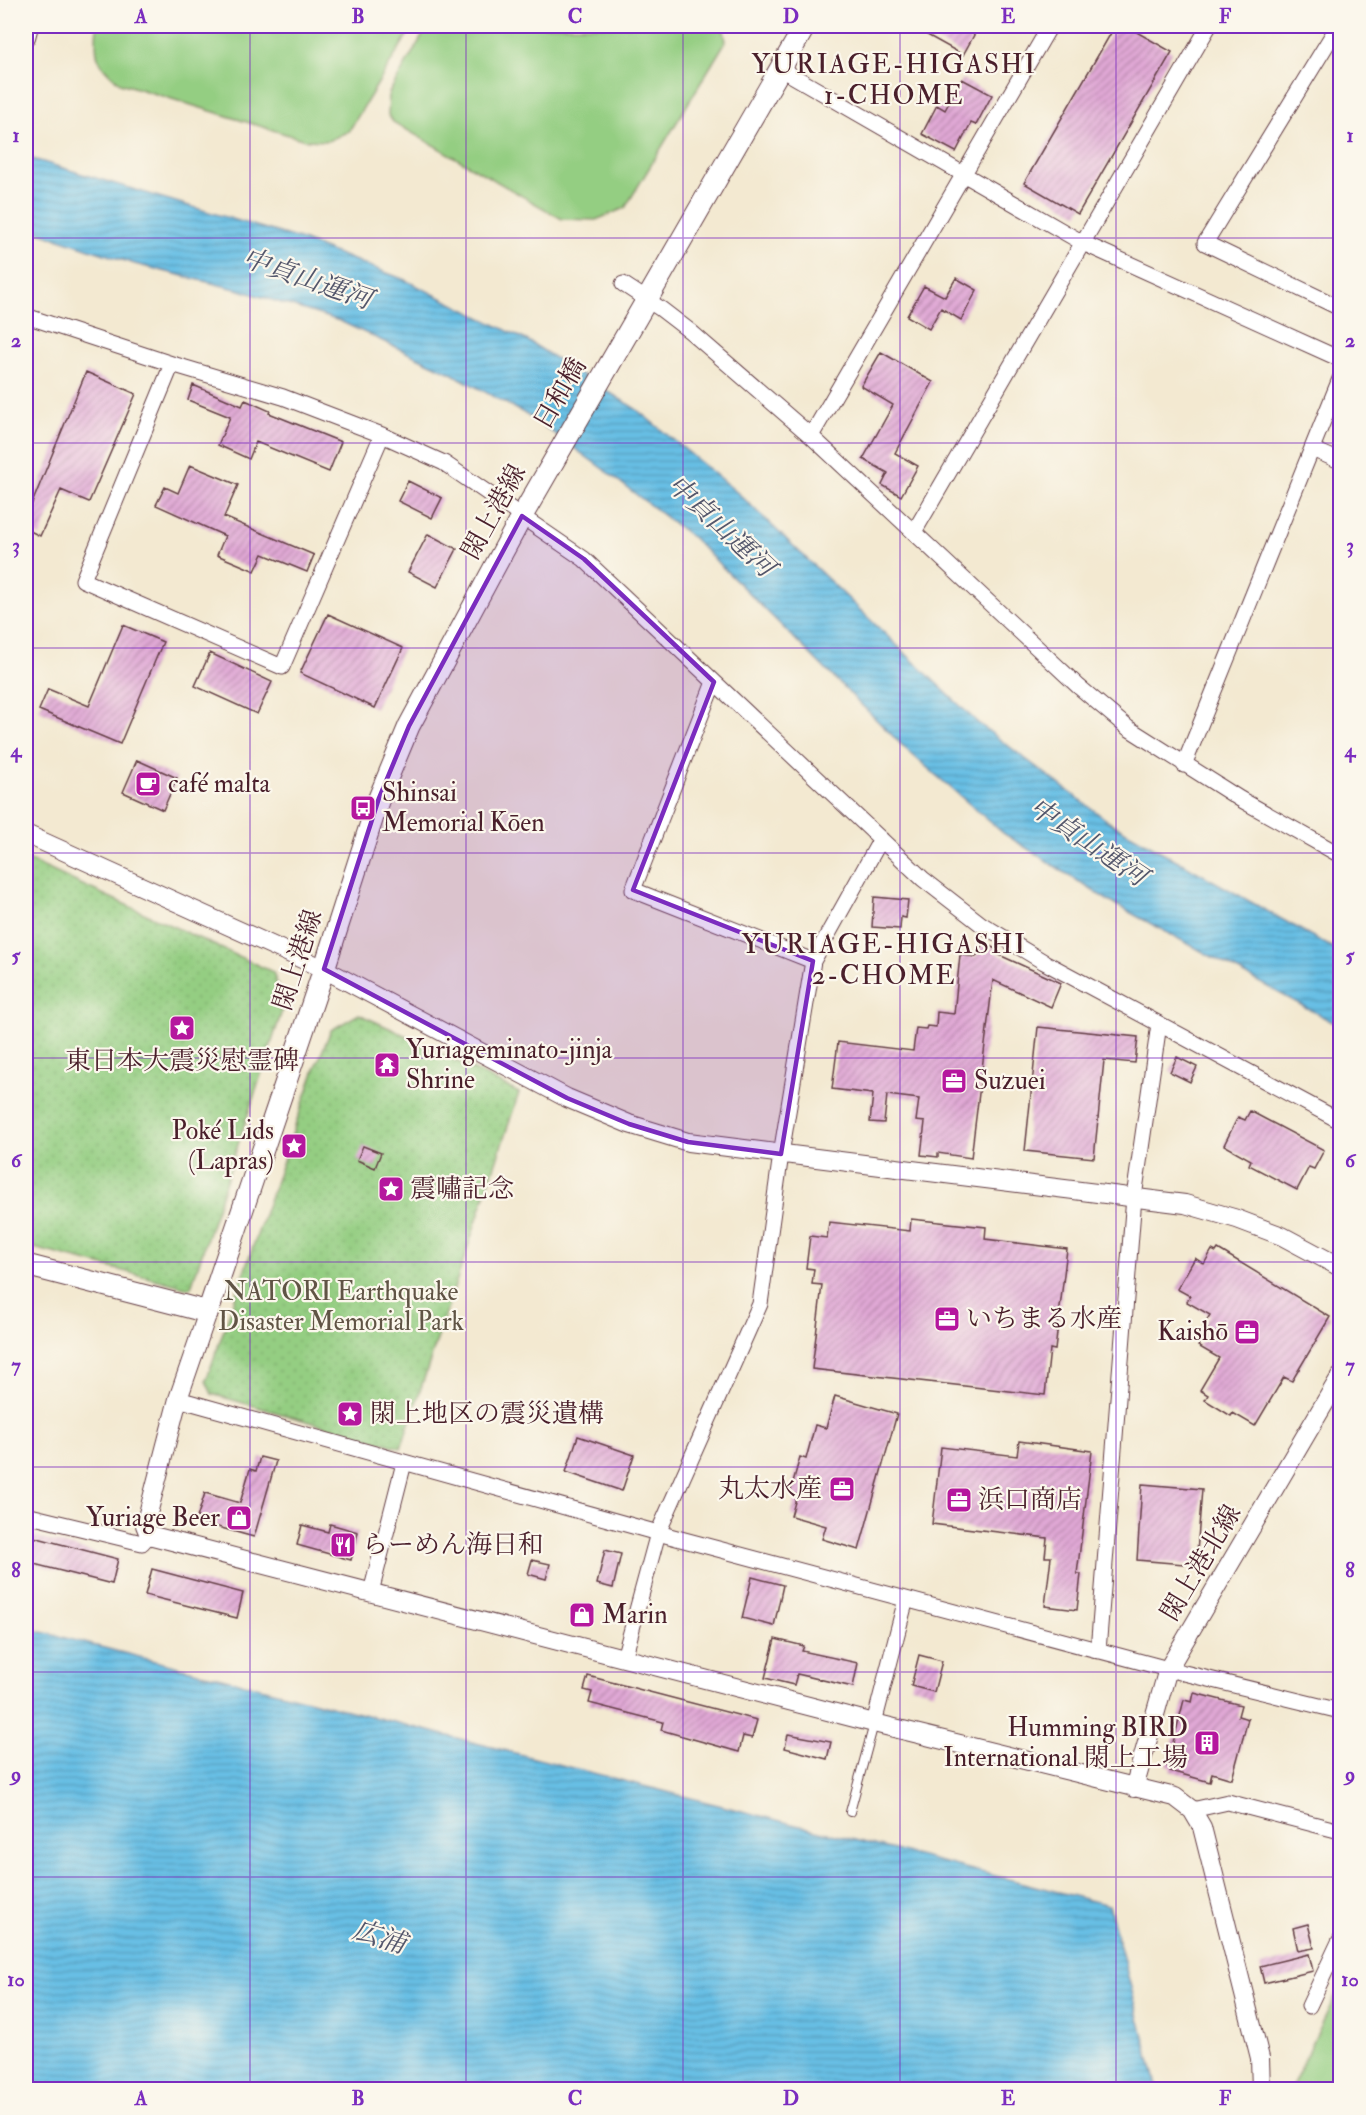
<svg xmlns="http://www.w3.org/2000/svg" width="1366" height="2115" font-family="'IM FELL Double Pica','Noto Serif JP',serif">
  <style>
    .grass { fill: #94ce82; stroke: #6f7656; stroke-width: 1.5 }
    .park { fill: url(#park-dots); stroke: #6f7656; stroke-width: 1.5 }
    .water { fill: url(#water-rules); stroke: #586f88; stroke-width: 1.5 }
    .building { fill: url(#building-hatch) }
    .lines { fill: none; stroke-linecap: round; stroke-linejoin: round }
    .service-casing { stroke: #633d44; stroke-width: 10 }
    .minor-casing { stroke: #633d44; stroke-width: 17 }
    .tertiary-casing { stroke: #633d44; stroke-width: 20 }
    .secondary-casing { stroke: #633d44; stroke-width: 23 }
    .service { stroke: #fff; stroke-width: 8 }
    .minor { stroke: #fff; stroke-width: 15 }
    .tertiary { stroke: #fff; stroke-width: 18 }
    .secondary { stroke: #fff; stroke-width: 21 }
    .marked { fill: #7b2cbf; fill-opacity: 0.2; stroke: #7b2cbf; stroke-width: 4.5; stroke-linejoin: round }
    .grid { fill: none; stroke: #7b2cbf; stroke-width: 1.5; stroke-opacity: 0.55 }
    .labels { text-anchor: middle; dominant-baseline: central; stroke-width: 4.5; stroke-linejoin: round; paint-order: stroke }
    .street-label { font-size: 26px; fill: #4a1f2b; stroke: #fbf7ec }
    .poi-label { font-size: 26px; fill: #4a1f2b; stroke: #fbf7ec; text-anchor: start }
    .park-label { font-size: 26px; fill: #605445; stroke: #fbf7ec }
    .neighbourhood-label { font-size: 27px; letter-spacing: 1.5px; fill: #4a1f2b; stroke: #fbf7ec }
    .water-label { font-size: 27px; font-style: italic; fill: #54576c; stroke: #fbf7ec }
    .neatline { fill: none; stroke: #7b2cbf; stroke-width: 2 }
    .grid-label { font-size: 20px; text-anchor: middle; font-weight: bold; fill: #7b2cbf }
  </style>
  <defs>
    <pattern id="park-dots" width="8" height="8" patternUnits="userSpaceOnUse" patternTransform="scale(1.5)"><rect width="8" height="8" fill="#94ce82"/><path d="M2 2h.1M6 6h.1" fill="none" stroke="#81b070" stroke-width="1.8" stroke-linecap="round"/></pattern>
    <pattern id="water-rules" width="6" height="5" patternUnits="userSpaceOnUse" patternTransform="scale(1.5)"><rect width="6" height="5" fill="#67bfe5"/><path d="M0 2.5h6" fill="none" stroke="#579bba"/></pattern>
    <pattern id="building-hatch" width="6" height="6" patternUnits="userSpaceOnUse" patternTransform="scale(1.5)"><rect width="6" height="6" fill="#e0a8d5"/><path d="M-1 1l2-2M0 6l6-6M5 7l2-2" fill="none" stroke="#b888ad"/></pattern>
  </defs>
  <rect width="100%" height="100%" fill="#fbf7ec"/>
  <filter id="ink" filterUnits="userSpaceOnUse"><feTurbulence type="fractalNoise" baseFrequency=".0167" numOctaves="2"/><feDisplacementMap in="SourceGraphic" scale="12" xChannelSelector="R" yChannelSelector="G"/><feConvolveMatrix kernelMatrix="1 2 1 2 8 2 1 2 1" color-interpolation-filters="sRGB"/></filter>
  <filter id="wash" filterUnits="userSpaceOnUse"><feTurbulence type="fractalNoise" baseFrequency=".008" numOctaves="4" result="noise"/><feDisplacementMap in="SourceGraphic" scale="24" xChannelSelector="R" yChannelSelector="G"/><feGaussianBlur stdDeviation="1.35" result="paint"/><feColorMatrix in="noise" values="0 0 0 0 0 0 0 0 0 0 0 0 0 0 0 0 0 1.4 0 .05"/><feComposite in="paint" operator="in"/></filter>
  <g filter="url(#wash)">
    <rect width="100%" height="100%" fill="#f3e9d1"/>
    <path class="grass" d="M97 26H413L349 131 328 141 305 140 120 83C96 64 94 56 97 26Z
      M428 26H723L726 41 625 208 596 220 562 219 393 122 388 115 389 93Z
      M1340 1986V2089H1298L1292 2086Z"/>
    <path class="park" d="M26 859 273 972 284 1005 191 1287 189 1288 26 1246Z
      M359 1014 413 1039 519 1093 401 1448 212 1394 206 1381 315 1069 331 1030Z"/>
    <path class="water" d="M26 157 299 239 405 280 528 341 636 409 740 495 978 723 1112 824 1340 952V1026L1109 901 1003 833 907 750 693 538 599 466 531 417 451 373 340 321 240 290 135 264 26 228Z
      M26 1628 1109 1905 1158 2089H26Z"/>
    <g id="blocks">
      <path class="building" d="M911 26H979L963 55Z
        M1115 26H1126L1172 52 1078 214 1024 183Z
        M962 79 992 95 976 125 971 123 956 152 922 134 937 105 945 110Z
        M956 278 977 290 961 320 941 308 929 329 907 316 924 286 945 297Z
        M881 352 933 382 895 453 918 466 901 496 882 485 888 473 863 459 893 405 861 386Z
        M86 372 136 394 89 502 61 490 40 536 26 529V518Z
        M193 385 242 406 245 400 270 411 269 413 341 442 329 472 256 442 249 459 218 445 230 417 188 400Z
        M190 465 238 485 224 517 314 555 307 572 263 554 255 571 217 555 225 536 156 505 165 487 178 493Z
        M408 481 442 498 432 518 398 501Z
        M428 534 457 549 437 587 408 572Z
        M328 614 403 648 375 708 300 673Z
        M123 625 163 642 120 744 39 710 48 689 89 706Z
        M210 653 272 682 257 714 195 686Z
        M137 760 177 778 163 810 123 792Z
        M874 897 908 900 906 918 901 917 900 929 872 927Z
        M983 943 998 950 997 954 1061 983 1051 1007 993 980 971 1158 938 1153V1157L921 1155 925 1122 916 1121 919 1099 887 1095 884 1123 870 1122 873 1094 832 1089 838 1042 913 1051 916 1028 926 1029 927 1026 936 1027 937 1012 954 1014 960 955 976 957Z
        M1038 1027 1138 1037 1135 1063 1104 1060 1094 1158 1025 1151Z
        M1177 1057 1197 1067 1190 1082 1170 1072Z
        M1250 1111 1324 1150 1314 1169 1309 1167 1297 1190 1249 1165 1251 1160 1224 1145 1238 1117 1245 1120Z
        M363 1146 381 1153 375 1168 357 1160Z
        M911 1219 986 1227 985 1239 1067 1249 1055 1350 1050 1349 1045 1395 812 1369 822 1285 812 1284 814 1269 806 1268 810 1236 827 1238 829 1222 910 1231Z
        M1218 1249 1330 1317 1292 1381 1284 1377 1255 1426 1233 1413 1231 1416 1205 1400 1208 1395 1200 1390 1219 1358 1198 1346 1208 1329 1203 1326 1210 1315 1187 1302 1190 1296 1177 1289 1195 1258 1204 1264 1212 1250 1216 1252Z
        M835 1396 897 1414 859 1550 822 1539 826 1526 791 1516 797 1495 790 1493 800 1457 806 1459 815 1425 826 1428Z
        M578 1436 634 1455 622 1491 566 1472Z
        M1019 1441 1092 1451 1077 1574H1081L1077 1610 1045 1606 1051 1557H1045L1047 1538 932 1524 941 1447 1017 1456Z
        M260 1457 276 1461 254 1537 196 1521 205 1493 240 1503 250 1469 256 1471Z
        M1142 1484 1202 1489 1196 1565 1137 1560Z
        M330 1524 358 1532 351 1560 297 1545 302 1525 328 1532Z
        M26 1535 118 1559 112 1584 26 1562Z
        M605 1550 621 1554 613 1588 597 1584Z
        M532 1560 550 1564 546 1579 528 1574Z
        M152 1569 243 1593 237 1618 145 1595Z
        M752 1577 783 1585 774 1626 742 1618Z
        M775 1639 804 1646 802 1651 858 1663 853 1687 797 1674 794 1685 765 1678Z
        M919 1655 942 1661 934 1692 911 1686Z
        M588 1676 757 1720 752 1738 743 1736 739 1752 661 1730 663 1722 589 1703 592 1692 584 1690Z
        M1194 1693 1241 1705 1238 1716 1248 1719 1232 1779 1212 1773 1210 1782 1170 1771 1171 1767 1167 1766 1184 1700 1192 1702Z
        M788 1734 831 1742 827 1759 785 1748Z
        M1308 1924 1314 1948 1298 1951 1293 1928Z
        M1309 1954 1313 1971 1264 1983 1260 1966Z"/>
    </g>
  </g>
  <g filter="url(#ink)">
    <use href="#blocks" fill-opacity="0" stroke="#633d44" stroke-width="1.5"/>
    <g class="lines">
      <g class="service-casing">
        <path id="service" d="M850 1812 874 1724"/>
      </g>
      <g class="minor-casing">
        <path id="minor" d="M1338 26 1205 243 1340 308
          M781 69 1083 243 1340 359
          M623 284 661 309 691 332 811 436 1078 686 1128 728 1240 799 1340 855
          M26 316 172 364 283 397 382 435 444 463 584 559 923 879 981 924 1044 962 1340 1121
          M172 364 83 580 282 667 382 435
          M811 436 1050 26
          M1312 449 1340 461
          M914 532 1209 26
          M714 682 633 890 813 961
          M1184 765 1340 379
          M178 1399 658 1533 1168 1669 1340 1711
          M26 1515 142 1543 149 1535
          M371 1592 404 1463
          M1098 1651 1134 1197 1159 1024
          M624 1658 658 1533 760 1304 781 1154 813 961 881 839
          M874 1723 906 1599
          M1192 1810 1228 1802 1340 1831
          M1309 2006 1340 1940"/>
      </g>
      <g class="tertiary-casing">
        <path id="tertiary" d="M26 37 29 26
          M26 834 324 969 567 1098 629 1124 688 1142 1185 1204 1237 1219 1282 1236 1340 1267
          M208 1312 178 1399 145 1525 149 1535 874 1723 1175 1797 1192 1810 1202 1827 1260 2058 1261 2090
          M1134 1788 1168 1669 1340 1377"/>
      </g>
      <g class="secondary-casing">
        <path id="secondary" d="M26 1265 208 1312 324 969 379 798 409 726 522 516 805 26"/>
      </g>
      <use href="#service" class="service"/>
      <use href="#minor" class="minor"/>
      <use href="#tertiary" class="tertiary"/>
      <use href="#secondary" class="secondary"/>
    </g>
  </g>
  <path class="marked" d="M522 516 584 559 714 682 633 890 813 961 781 1154 688 1142 629 1124 567 1098 324 969 379 798 409 726Z"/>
  <path class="grid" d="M250 26V2090M466 26V2090M683 26V2090M900 26V2090M1116 26V2090M26 238H1340M26 443H1340M26 648H1340M26 853H1340M26 1058H1340M26 1262H1340M26 1467H1340M26 1672H1340M26 1877H1340"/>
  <defs>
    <g id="cafe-square" transform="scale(1.35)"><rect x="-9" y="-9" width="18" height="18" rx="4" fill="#b5179e" stroke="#fbf7ec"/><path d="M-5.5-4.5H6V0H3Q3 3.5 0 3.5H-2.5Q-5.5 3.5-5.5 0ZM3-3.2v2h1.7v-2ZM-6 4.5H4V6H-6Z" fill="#fff"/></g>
    <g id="bus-square" transform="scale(1.35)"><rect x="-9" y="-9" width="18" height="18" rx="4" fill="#b5179e" stroke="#fbf7ec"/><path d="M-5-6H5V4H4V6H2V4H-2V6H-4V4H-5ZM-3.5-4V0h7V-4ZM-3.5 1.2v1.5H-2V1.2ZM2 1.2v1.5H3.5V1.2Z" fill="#fff"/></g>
    <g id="sight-square" transform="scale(1.35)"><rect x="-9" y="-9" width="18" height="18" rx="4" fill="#b5179e" stroke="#fbf7ec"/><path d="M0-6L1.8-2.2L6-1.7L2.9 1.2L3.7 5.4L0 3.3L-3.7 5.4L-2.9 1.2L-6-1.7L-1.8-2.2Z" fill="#fff"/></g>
    <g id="temple-square" transform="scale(1.35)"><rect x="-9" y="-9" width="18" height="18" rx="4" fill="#b5179e" stroke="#fbf7ec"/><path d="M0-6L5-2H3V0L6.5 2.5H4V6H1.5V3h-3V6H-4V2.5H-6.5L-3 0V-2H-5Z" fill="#fff"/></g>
    <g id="office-square" transform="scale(1.35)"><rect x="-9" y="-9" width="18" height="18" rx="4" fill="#b5179e" stroke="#fbf7ec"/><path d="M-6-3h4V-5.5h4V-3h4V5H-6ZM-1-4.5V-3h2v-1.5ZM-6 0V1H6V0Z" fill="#fff"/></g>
    <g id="shop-square" transform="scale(1.35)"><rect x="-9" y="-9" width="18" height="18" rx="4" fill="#b5179e" stroke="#fbf7ec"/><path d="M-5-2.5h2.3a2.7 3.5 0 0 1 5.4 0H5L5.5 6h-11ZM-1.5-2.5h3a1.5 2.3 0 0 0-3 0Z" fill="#fff"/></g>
    <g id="restaurant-square" transform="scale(1.35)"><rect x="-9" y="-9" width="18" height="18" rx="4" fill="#b5179e" stroke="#fbf7ec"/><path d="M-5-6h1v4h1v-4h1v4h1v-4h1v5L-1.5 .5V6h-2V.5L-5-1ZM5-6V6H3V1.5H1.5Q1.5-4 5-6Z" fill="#fff"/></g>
    <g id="building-square" transform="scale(1.35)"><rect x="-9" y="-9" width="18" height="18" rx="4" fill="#b5179e" stroke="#fbf7ec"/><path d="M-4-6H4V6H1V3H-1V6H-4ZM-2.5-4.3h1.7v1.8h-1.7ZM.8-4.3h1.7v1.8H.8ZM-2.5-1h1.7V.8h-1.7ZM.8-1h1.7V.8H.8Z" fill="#fff"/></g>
  </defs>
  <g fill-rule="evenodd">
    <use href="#cafe-square" x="148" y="784"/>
    <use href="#bus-square" x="363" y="808"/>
    <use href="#sight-square" x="182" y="1028"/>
    <use href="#temple-square" x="387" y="1065"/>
    <use href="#office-square" x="954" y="1081"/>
    <use href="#sight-square" x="294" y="1146"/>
    <use href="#sight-square" x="391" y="1189"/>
    <use href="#office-square" x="947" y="1319"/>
    <use href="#office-square" x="1247" y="1332"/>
    <use href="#sight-square" x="350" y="1414"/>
    <use href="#office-square" x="842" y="1489"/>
    <use href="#office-square" x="959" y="1500"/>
    <use href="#shop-square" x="239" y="1518"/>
    <use href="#restaurant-square" x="343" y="1545"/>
    <use href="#shop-square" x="582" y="1615"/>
    <use href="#building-square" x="1207" y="1743"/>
  </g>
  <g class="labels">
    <g class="street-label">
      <text transform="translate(560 394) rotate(-60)">日和橋</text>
      <text transform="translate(494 512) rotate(-61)">閖上港線</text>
      <text transform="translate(298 960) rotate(-72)">閖上港線</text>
      <text transform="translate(1201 1563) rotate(-59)">閖上港北線</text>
    </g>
    <g class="poi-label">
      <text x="168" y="784">café malta</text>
      <text x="382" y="793">Shinsai<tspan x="382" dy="30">Memorial Kōen</tspan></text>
      <text x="406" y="1050">Yuriageminato-jinja<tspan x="406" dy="30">Shrine</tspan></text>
      <text x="182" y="1061" text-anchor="middle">東日本大震災慰霊碑</text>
      <text x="974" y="1081">Suzuei</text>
      <text x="274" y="1131" text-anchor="end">Poké Lids<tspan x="274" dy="30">(Lapras)</tspan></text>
      <text x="410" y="1189">震嘯記念</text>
      <text x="966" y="1319">いちまる水産</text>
      <text x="1228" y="1332" text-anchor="end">Kaishō</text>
      <text x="370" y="1414">閖上地区の震災遺構</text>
      <text x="822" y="1489" text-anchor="end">丸太水産</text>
      <text x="978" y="1500">浜口商店</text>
      <text x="220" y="1518" text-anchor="end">Yuriage Beer</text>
      <text x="362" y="1545">らーめん海日和</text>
      <text x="602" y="1615">Marin</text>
      <text x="1188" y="1728" text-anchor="end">Humming BIRD<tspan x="1188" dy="30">International 閖上工場</tspan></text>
    </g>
    <g class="park-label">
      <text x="341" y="1292">NATORI Earthquake<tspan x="341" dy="30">Disaster Memorial Park</tspan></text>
    </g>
    <g class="neighbourhood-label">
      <text x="894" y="64">YURIAGE-HIGASHI<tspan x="894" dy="31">1-CHOME</tspan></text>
      <text x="884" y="944">YURIAGE-HIGASHI<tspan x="884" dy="31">2-CHOME</tspan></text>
    </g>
    <g class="water-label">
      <text transform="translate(307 279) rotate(19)">中貞山運河</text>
      <text transform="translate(721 526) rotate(43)">中貞山運河</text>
      <text transform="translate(1088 842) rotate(34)">中貞山運河</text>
      <text transform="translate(379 1937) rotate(17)">広浦</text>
    </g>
  </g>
  <rect width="1366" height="2115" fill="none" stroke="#fbf7ec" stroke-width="66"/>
  <rect x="33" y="33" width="1300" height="2049" class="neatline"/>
  <g class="grid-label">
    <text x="141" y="23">A</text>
    <text x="358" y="23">B</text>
    <text x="575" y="23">C</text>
    <text x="791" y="23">D</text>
    <text x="1008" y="23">E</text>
    <text x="1225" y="23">F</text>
    <text x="16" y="142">1</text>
    <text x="1350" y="142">1</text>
    <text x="16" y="347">2</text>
    <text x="1350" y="347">2</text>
    <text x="16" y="552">3</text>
    <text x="1350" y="552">3</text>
    <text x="16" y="757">4</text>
    <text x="1350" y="757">4</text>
    <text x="16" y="962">5</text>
    <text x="1350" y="962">5</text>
    <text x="16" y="1167">6</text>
    <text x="1350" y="1167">6</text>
    <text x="16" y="1372">7</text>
    <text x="1350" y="1372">7</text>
    <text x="16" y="1577">8</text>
    <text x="1350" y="1577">8</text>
    <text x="16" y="1781">9</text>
    <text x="1350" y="1781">9</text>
    <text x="16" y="1986">10</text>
    <text x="1350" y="1986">10</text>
    <text x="141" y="2105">A</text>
    <text x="358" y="2105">B</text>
    <text x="575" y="2105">C</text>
    <text x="791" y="2105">D</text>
    <text x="1008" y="2105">E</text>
    <text x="1225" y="2105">F</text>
  </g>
</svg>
